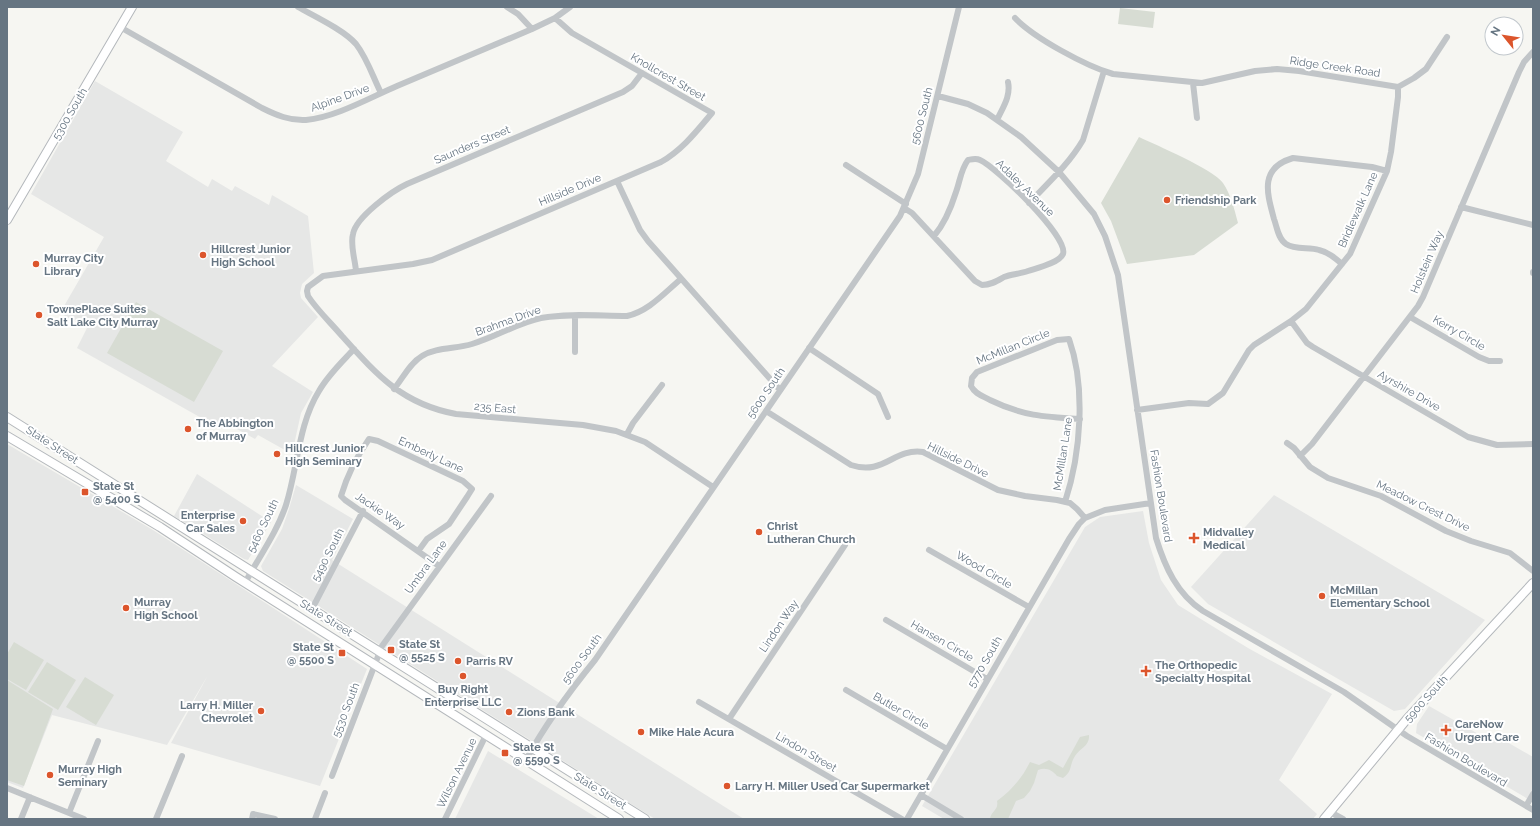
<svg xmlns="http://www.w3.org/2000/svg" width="1540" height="826" font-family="Raleway,sans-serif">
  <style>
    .built { fill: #e6e7e6 }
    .green { fill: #d7dcd3 }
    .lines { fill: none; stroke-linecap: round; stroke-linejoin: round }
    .major-casing { stroke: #b4b8bc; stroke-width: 10 }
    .minor { stroke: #c1c5c8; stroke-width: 6 }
    .major { stroke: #fff; stroke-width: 8 }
    .poi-dot { fill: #dc552c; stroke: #fff; stroke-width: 1.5 }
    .labels { text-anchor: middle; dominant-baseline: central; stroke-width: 4; stroke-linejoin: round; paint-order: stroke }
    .street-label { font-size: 11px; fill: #667582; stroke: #fff }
    .poi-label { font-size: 11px; font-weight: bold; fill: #667582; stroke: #fff; text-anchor: start }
  </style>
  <rect width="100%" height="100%" fill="#f6f6f2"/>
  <path class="built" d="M95 81 183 132 166 161 208 187 212 179 232 191 235 186 269 205 272 195 308 216 314 273 302 284 300 293 301 298 318 317 272 366 313 392 301 413 292 454 258 435 255 439 226 423 221 429 77 348 87 328 60 313 104 237 31 194Z
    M7 444 153 530 367 669 320 786 171 743 208 675 167 745 52 715 23 788 7 782Z
    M197 474 271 522 248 560 244 559 174 516Z
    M296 485 353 519 332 560 744 819H655L263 571 261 566 282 529 289 509Z
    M1274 495 1485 620 1405 709 1394 711 1208 604 1191 587Z
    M1143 511 1149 543 1161 580 1178 605 1248 648 1332 694 1279 780 1317 814 1313 819H944L922 806 1085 527 1100 517Z
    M1429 706 1489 740 1493 734 1533 757V802L1416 733 1417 724Z
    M488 751 599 819H455Z"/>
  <path class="green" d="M1120 8 1155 12 1153 28 1118 24Z
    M1139 137C1156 145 1213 169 1223 183 1231 195 1234 208 1238 223L1194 255 1127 264 1111 221 1101 203Z
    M136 302 223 351 194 402 107 353Z
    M14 642 44 660 26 690 7 679V654Z
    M47 662 76 680 58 710 28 692Z
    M85 677 114 695 96 725 66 707Z
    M7 680 53 709 24 786 7 780Z
    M1089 735C1090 746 1080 748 1075 756 1069 765 1073 771 1063 778L1057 776C1052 770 1046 767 1038 770L1034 783 1030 791 1024 798 1016 801 1008 819H990C991 811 999 810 997 801 1012 790 1022 778 1030 762L1039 765 1049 760 1063 768 1080 737Z"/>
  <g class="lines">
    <g class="major-casing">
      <path id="major" d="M7 220 132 7
        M7 417 645 819
        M7 436 160 527 236 577 619 819
        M1324 819 1407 719 1533 583"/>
    </g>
    <path class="minor" d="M298 7C314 16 344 30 356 44 367 58 373 77 381 93
      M507 7 518 14 532 29
      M555 18 572 33 712 113C696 132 682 150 661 162L432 260 413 264 323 276 308 287 307 291 308 296C317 310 331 323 342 336 377 375 402 404 456 414L583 425 616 431 645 442 713 487
      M1015 18C1034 38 1086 66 1113 74L1202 83 1255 71 1277 69 1299 71 1398 87
      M120 27 262 108C276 115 290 121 306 120 336 117 369 98 397 86 442 67 487 48 532 29L555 18 570 7
      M1193 83 1197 118
      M1398 87 1414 78 1426 69 1447 37
      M938 96 968 104 987 113 1021 137 1059 172 1094 214 1105 236 1118 275 1156 538C1165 567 1177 594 1203 611L1344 692 1407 736 1533 810
      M997 120C1003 107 1011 96 1008 82
      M846 165 906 204
      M617 181 640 230 648 241 780 390
      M1029 203C1048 183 1069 164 1083 140L1104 71
      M1461 207 1533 225
      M904 208 912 213 975 281 982 285C991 285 997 281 1004 277 1011 274 1020 274 1028 271 1037 268 1059 263 1063 254 1069 237 996 167 980 160 976 158 973 159 968 160 961 169 960 181 956 192 951 208 945 223 934 236
      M1342 264C1335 258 1328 252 1319 250 1309 247 1295 250 1286 244 1278 239 1277 227 1274 219 1267 193 1259 168 1293 158L1372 167 1387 171
      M356 271C355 259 350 245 353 234 356 217 392 191 407 184L623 92 632 86 642 73
      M1533 273V272
      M1410 317 1479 357 1489 361H1500
      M1291 321 1307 343 1313 347 1468 437 1497 445 1533 444
      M809 348 878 394 888 417
      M575 352V316
      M394 389C403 378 410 363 422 356 436 347 456 349 472 344 496 337 517 323 541 318 569 313 599 316 627 316 649 311 664 293 681 279
      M1137 410 1189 403 1208 404 1223 393 1249 350 1254 345 1291 321 1306 309 1350 254 1387 171 1391 152 1398 97V87
      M766 411 851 465C884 476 893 448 923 452L998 490 1025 496 1057 500 1070 503 1077 509 1085 518 1105 510 1151 503
      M627 434 633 423 662 385
      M1287 443 1294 448 1310 467 1328 478 1381 496 1446 531 1471 541 1510 553 1533 571
      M1300 456 1312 444 1418 306 1423 297 1519 72 1524 62 1533 52
      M1065 502C1081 453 1086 387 1069 339L1057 340 977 372 972 378 971 386C975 394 983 396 990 400 1023 416 1044 417 1080 419
      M419 550 427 539 449 524 467 497 472 489 463 481 378 441 369 439C357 456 347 476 341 496L345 500 439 566
      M929 550 1029 607
      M245 583C259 557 277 532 286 505 298 467 298 425 319 391 328 375 341 363 354 349
      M312 609 363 511
      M886 620 987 679
      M846 690 947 749
      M699 702 902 819
      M729 719 845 545
      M526 760C545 725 569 692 595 660L900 216 918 174 959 7
      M332 776 382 646 491 496
      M7 788 84 819
      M921 795 961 819
      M1526 806 1533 794
      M1330 812 1343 819
      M69 813 98 741
      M21 819 30 797
      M156 819 182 756
      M252 819 253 814 275 819
      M315 819 325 793
      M445 819 486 735
      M907 819 1069 539 1079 524 1085 518"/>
    <use href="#major" class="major"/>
  </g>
  <g class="poi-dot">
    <circle cx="1167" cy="200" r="4"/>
    <circle cx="203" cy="255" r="4"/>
    <circle cx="36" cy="264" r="4"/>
    <circle cx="39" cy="315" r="4"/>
    <circle cx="188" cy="429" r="4"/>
    <circle cx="277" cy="454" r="4"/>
    <rect x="81" y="488" width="8" height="8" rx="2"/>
    <circle cx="243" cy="521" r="4"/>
    <circle cx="759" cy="532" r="4"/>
    <path d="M1192 532h4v4h4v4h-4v4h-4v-4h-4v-4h4z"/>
    <circle cx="1322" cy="596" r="4"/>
    <circle cx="126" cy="608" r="4"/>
    <rect x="387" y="646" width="8" height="8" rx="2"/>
    <rect x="338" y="649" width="8" height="8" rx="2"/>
    <circle cx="458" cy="661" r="4"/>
    <path d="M1144 665h4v4h4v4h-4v4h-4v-4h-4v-4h4z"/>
    <circle cx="463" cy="676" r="4"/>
    <circle cx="261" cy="711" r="4"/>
    <circle cx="509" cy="712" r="4"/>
    <path d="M1444 724h4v4h4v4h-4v4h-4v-4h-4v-4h4z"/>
    <circle cx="641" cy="732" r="4"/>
    <rect x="501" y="749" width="8" height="8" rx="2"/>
    <circle cx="50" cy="775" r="4"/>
    <circle cx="727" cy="786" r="4"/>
  </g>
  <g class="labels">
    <g class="street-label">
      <text transform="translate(1335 67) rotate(8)">Ridge Creek Road</text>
      <text transform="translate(668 77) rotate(30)">Knollcrest Street</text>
      <text transform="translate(340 98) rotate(-20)">Alpine Drive</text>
      <text transform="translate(70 114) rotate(-60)">5300 South</text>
      <text transform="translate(922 116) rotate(-76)">5600 South</text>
      <text transform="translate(472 145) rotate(-23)">Saunders Street</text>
      <text transform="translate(1025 188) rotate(44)">Adaley Avenue</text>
      <text transform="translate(570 190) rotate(-23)">Hillside Drive</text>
      <text transform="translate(1358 210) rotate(-66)">Bridlewalk Lane</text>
      <text transform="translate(1427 262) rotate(-67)">Holstein Way</text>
      <text transform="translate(508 321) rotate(-20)">Brahma Drive</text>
      <text transform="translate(1459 333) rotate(30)">Kerry Circle</text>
      <text transform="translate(1013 347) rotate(-22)">McMillan Circle</text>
      <text transform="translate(1409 391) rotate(30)">Ayrshire Drive</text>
      <text transform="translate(766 393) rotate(-56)">5600 South</text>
      <text transform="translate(495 408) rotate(5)">235 East</text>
      <text transform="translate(52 445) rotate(33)">State Street</text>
      <text transform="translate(1063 454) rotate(-81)">McMillan Lane</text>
      <text transform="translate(431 455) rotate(25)">Emberly Lane</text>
      <text transform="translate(958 460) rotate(26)">Hillside Drive</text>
      <text transform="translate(1161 496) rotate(81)">Fashion Boulevard</text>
      <text transform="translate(1423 506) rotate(26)">Meadow Crest Drive</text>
      <text transform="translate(380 511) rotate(34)">Jackie Way</text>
      <text transform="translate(263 526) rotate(-64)">5460 South</text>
      <text transform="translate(328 555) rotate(-63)">5490 South</text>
      <text transform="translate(426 567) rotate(-54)">Umbra Lane</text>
      <text transform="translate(984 570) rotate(30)">Wood Circle</text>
      <text transform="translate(326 618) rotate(32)">State Street</text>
      <text transform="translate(779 626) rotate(-56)">Lindon Way</text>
      <text transform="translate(942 641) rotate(30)">Hansen Circle</text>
      <text transform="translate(582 659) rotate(-54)">5600 South</text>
      <text transform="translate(985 662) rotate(-60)">5770 South</text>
      <text transform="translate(1426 699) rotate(-48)">5900 South</text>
      <text transform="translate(346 710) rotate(-69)">5530 South</text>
      <text transform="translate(901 711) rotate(30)">Butler Circle</text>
      <text transform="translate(806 752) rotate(30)">Lindon Street</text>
      <text transform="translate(1466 760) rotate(31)">Fashion Boulevard</text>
      <text transform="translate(457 773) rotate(-64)">Wilson Avenue</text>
      <text transform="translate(600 791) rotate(32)">State Street</text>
    </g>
    <g class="poi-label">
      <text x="1175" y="200">Friendship Park</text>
      <text x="211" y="249">Hillcrest Junior<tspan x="211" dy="13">High School</tspan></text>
      <text x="44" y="258">Murray City<tspan x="44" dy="13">Library</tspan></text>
      <text x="47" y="309">TownePlace Suites<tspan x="47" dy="13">Salt Lake City Murray</tspan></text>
      <text x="196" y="423">The Abbington<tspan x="196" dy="13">of Murray</tspan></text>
      <text x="285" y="448">Hillcrest Junior<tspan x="285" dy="13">High Seminary</tspan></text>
      <text x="93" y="486">State St<tspan x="93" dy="13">@ 5400 S</tspan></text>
      <text x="235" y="515" text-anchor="end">Enterprise<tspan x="235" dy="13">Car Sales</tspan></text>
      <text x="767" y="526">Christ<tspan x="767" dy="13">Lutheran Church</tspan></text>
      <text x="1203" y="532">Midvalley<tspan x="1203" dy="13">Medical</tspan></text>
      <text x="1330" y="590">McMillan<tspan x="1330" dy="13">Elementary School</tspan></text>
      <text x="134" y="602">Murray<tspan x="134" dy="13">High School</tspan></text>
      <text x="399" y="644">State St<tspan x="399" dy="13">@ 5525 S</tspan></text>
      <text x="334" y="647" text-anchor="end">State St<tspan x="334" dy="13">@ 5500 S</tspan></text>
      <text x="466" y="661">Parris RV</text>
      <text x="1155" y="665">The Orthopedic<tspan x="1155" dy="13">Specialty Hospital</tspan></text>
      <text x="463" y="689" text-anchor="middle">Buy Right<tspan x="463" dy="13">Enterprise LLC</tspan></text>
      <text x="253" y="705" text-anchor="end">Larry H. Miller<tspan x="253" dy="13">Chevrolet</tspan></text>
      <text x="517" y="712">Zions Bank</text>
      <text x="1455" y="724">CareNow<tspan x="1455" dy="13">Urgent Care</tspan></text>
      <text x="649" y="732">Mike Hale Acura</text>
      <text x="513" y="747">State St<tspan x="513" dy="13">@ 5590 S</tspan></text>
      <text x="58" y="769">Murray High<tspan x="58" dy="13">Seminary</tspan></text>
      <text x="735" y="786">Larry H. Miller Used Car Supermarket</text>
    </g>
  </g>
  <rect width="1540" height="826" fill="none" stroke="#667582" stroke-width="16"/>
  <g transform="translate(1504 36) rotate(300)"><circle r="19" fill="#ffffff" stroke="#c2c8cd"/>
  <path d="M0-3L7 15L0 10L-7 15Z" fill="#dc552c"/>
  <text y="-6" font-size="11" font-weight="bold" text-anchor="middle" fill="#667582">N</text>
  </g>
</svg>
